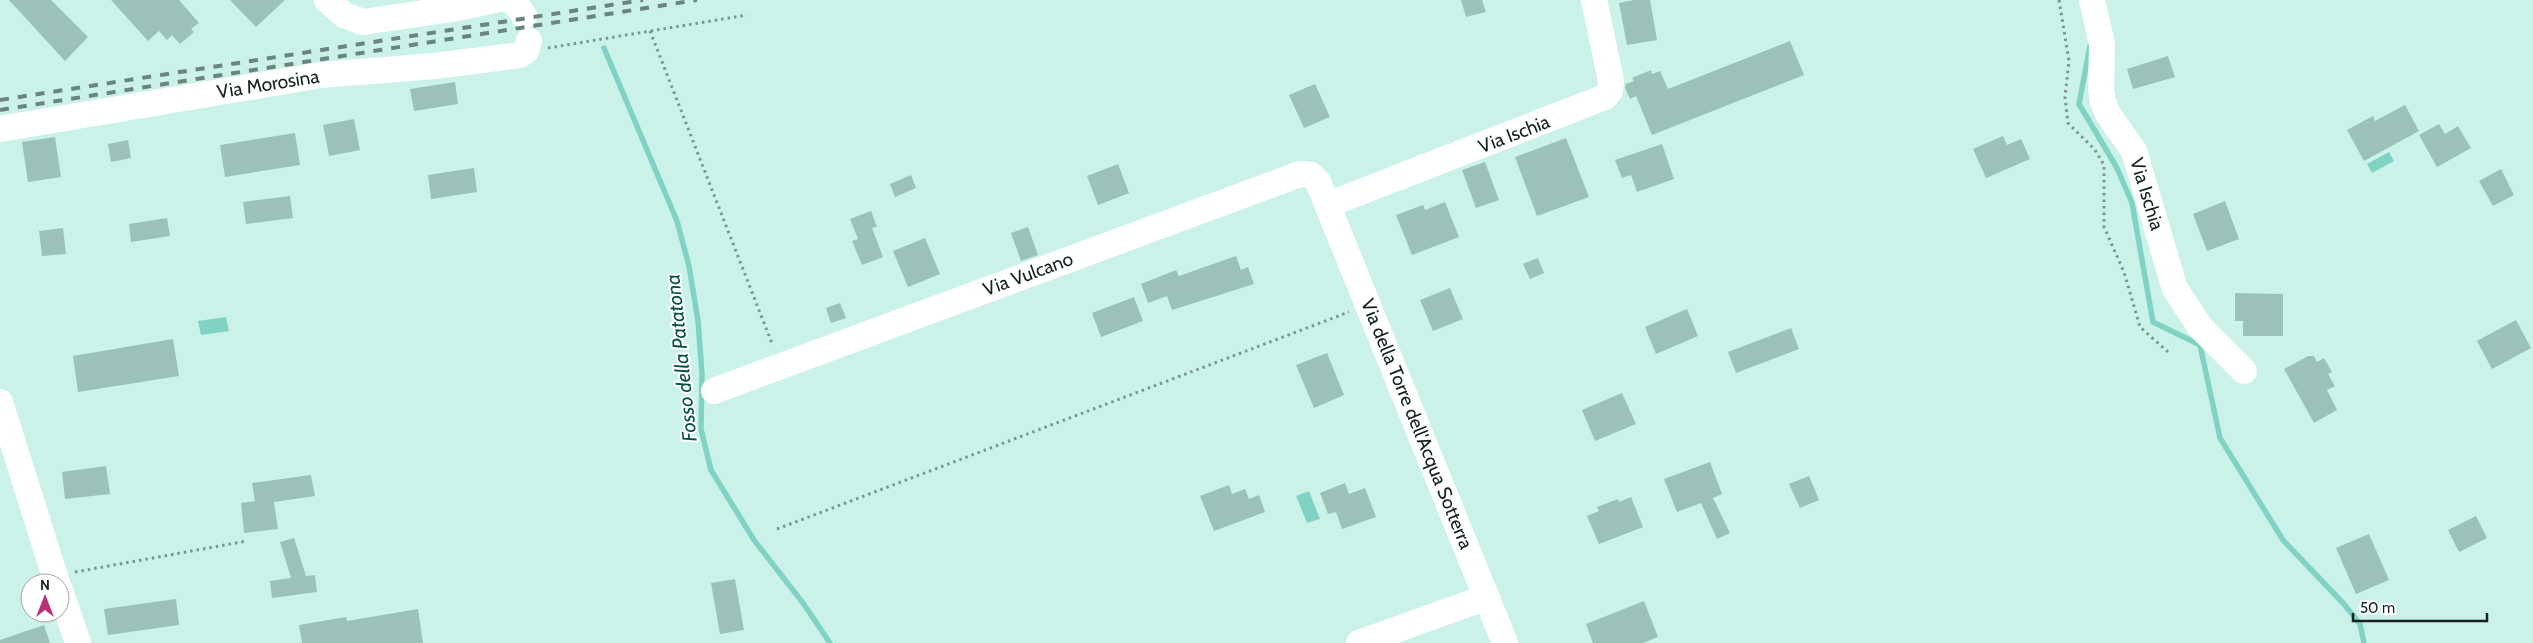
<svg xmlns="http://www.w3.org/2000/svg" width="2533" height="643" font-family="Cabin,sans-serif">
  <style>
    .water { fill: #80d3c3 }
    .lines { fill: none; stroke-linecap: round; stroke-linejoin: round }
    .stream { stroke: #80d3c3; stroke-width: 5.5 }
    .building { fill: #9bc1b9 }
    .path { stroke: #79968f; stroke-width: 3; stroke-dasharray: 2.5 4; stroke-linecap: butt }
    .minor { stroke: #fff; stroke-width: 26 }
    .rail { stroke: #6a847e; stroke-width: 4; stroke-dasharray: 9 9; stroke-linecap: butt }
    .labels { text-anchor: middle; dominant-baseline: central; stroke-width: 4; stroke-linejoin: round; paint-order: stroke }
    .street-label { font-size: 19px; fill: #142320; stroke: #fff }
    .water-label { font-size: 20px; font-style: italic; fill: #045046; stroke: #fff }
  </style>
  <rect width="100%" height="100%" fill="#cbf2e9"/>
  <path class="water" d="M2389 152 2394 161 2372 173 2367 164Z
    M226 317 229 331 201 335 198 321Z
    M1309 491 1320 519 1307 523 1296 496Z"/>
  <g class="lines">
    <path class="stream" d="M2090 46 2079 104 2117 168 2132 203 2153 322 2200 345 2220 438 2283 540 2343 603 2360 624 2364 643
      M604 48 677 221 689 266 698 321 702 374 701 429 711 470 754 540 803 603 830 643"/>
  </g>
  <path class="building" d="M9 0H51L88 37 65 61Z
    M111 0H179L199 23 191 29 194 32 180 44 172 35 167 40 159 31 148 41Z
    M230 0H285L256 27Z
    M1461 0H1482L1486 12 1466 17Z
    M1634 0H1650L1657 40 1627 45 1619 3Z
    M1790 41 1804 75 1652 135 1636 96 1630 99 1625 88 1626 84 1634 81 1632 78 1651 70 1652 74 1660 71 1668 89Z
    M2168 56 2175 77 2133 89 2127 69Z
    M455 82 458 104 414 111 410 89Z
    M1315 84 1330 117 1304 128 1289 95Z
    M2405 105 2419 131 2364 161 2347 130 2373 116 2375 121Z
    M354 119 360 150 329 156 323 125Z
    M2439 124 2445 134 2458 126 2471 148 2437 167 2419 135Z
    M295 133 300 165 225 177 220 145Z
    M2003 136 2007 145 2021 139 2030 159 1986 178 1973 149Z
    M55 137 61 177 28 182 22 142Z
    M1566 138 1589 197 1537 216 1515 157Z
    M128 140 131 158 111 162 108 144Z
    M1662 144 1674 179 1637 192 1631 175 1622 178 1615 160Z
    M1485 162 1499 200 1476 208 1462 170Z
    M1118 164 1129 193 1098 205 1087 176Z
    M474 168 477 192 431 199 428 175Z
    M2501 169 2514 195 2493 206 2479 181Z
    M911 175 916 188 895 197 890 184Z
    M290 196 293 218 246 224 243 202Z
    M2225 201 2239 239 2207 251 2193 214Z
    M1445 202 1459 237 1412 255 1396 215 1423 205 1425 210Z
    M871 211 877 227 872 228 883 257 862 265 852 241 858 239 850 219Z
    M167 218 170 236 131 242 129 224Z
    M1028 227 1038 255 1021 261 1011 233Z
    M63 228 66 254 42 256 39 231Z
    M925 238 940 274 908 287 893 251Z
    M1236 256 1241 270 1248 267 1254 284 1172 310 1167 296 1148 303 1141 284 1176 270 1179 276Z
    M1538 258 1544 273 1530 279 1523 264Z
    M1450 288 1463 319 1433 331 1420 300Z
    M2235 293 2283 294V336H2243V321H2235Z
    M1134 297 1143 321 1101 337 1092 313Z
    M840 303 846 318 831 323 826 308Z
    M1687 309 1698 336 1656 354 1645 327Z
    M2516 320 2531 348 2492 369 2477 341Z
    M1791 328 1799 349 1736 373 1728 352Z
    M173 339 179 376 78 392 73 356Z
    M1327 353 1344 395 1314 408 1296 365Z
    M2308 356H2314L2317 362 2324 358 2332 372 2328 374 2335 386 2327 390 2337 410 2314 423 2284 369Z
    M1622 393 1636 424 1595 441 1582 410Z
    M1710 462 1722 494 1713 498 1730 533 1717 539 1701 503 1677 512 1664 479Z
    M106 466 110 494 65 499 62 472Z
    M311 475 315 496 274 502 278 529 244 533 241 503 255 501 252 483Z
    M1809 476 1819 500 1800 508 1789 484Z
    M1345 483 1349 494 1365 488 1376 517 1342 529 1336 512 1328 514 1320 493Z
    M1229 485 1232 494 1245 489 1249 499 1259 495 1265 512 1214 531 1200 496Z
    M1631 497 1643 527 1599 544 1587 516 1599 511 1597 507 1618 499 1619 502Z
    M2476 516 2487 538 2459 552 2448 530Z
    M2369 534 2389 580 2356 594 2336 548Z
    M294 538 306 576 315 575 317 592 272 598 270 581 291 578 280 542Z
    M735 579 744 630 720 634 711 583Z
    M176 599 179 625 108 635 104 609Z
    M1644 601 1658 637 1643 643H1593L1586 624Z
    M418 609 423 643H302L299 625 346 617 347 621Z
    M44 625 50 643H0V640Z"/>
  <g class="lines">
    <path class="path" d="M2059 0 2069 61 2065 97 2068 123 2095 150 2104 165V227L2124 272 2140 327 2168 352
      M650 31 773 346
      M548 48 747 15
      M777 529 1349 312
      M75 572 247 541"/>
    <path class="minor" d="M327 0 344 15 363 22 452 9 495 0
      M508 0 516 4 524 16
      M2092 0 2102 44 2101 89 2103 102 2108 114 2134 151 2175 289 2200 327 2244 371
      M0 129 321 75 435 66 520 55 526 51 529 41
      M1327 205 1605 97 1610 91 1611 81 1594 0
      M714 391 1300 174 1311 175 1318 182 1505 643
      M0 402 57 583
      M60 590 78 643
      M1359 643 1487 597"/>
    <path class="rail" d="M0 100 643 0
      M0 110 697 0"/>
  </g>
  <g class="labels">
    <g class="street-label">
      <text transform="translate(268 84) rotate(-9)">Via Morosina</text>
      <text transform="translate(1514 134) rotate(-21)">Via Ischia</text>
      <text transform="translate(2147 194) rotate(73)">Via Ischia</text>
      <text transform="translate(1028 274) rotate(-20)">Via Vulcano</text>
      <text transform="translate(1417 424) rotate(68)">Via della Torre dell'Acqua Sotterra</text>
    </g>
    <g class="water-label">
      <text transform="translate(681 358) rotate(-96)">Fosso della Patatona</text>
    </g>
  </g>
  <g transform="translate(45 598)"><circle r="24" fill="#ffffff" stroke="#a1a7a6"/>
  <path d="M0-4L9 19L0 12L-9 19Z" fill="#b73174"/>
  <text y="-8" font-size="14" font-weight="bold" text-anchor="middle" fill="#142320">N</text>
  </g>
  <path d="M2353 613v8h134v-8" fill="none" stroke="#142320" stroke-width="2.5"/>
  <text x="2360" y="613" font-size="15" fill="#142320" stroke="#ffffff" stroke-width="4" paint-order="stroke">50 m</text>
</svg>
